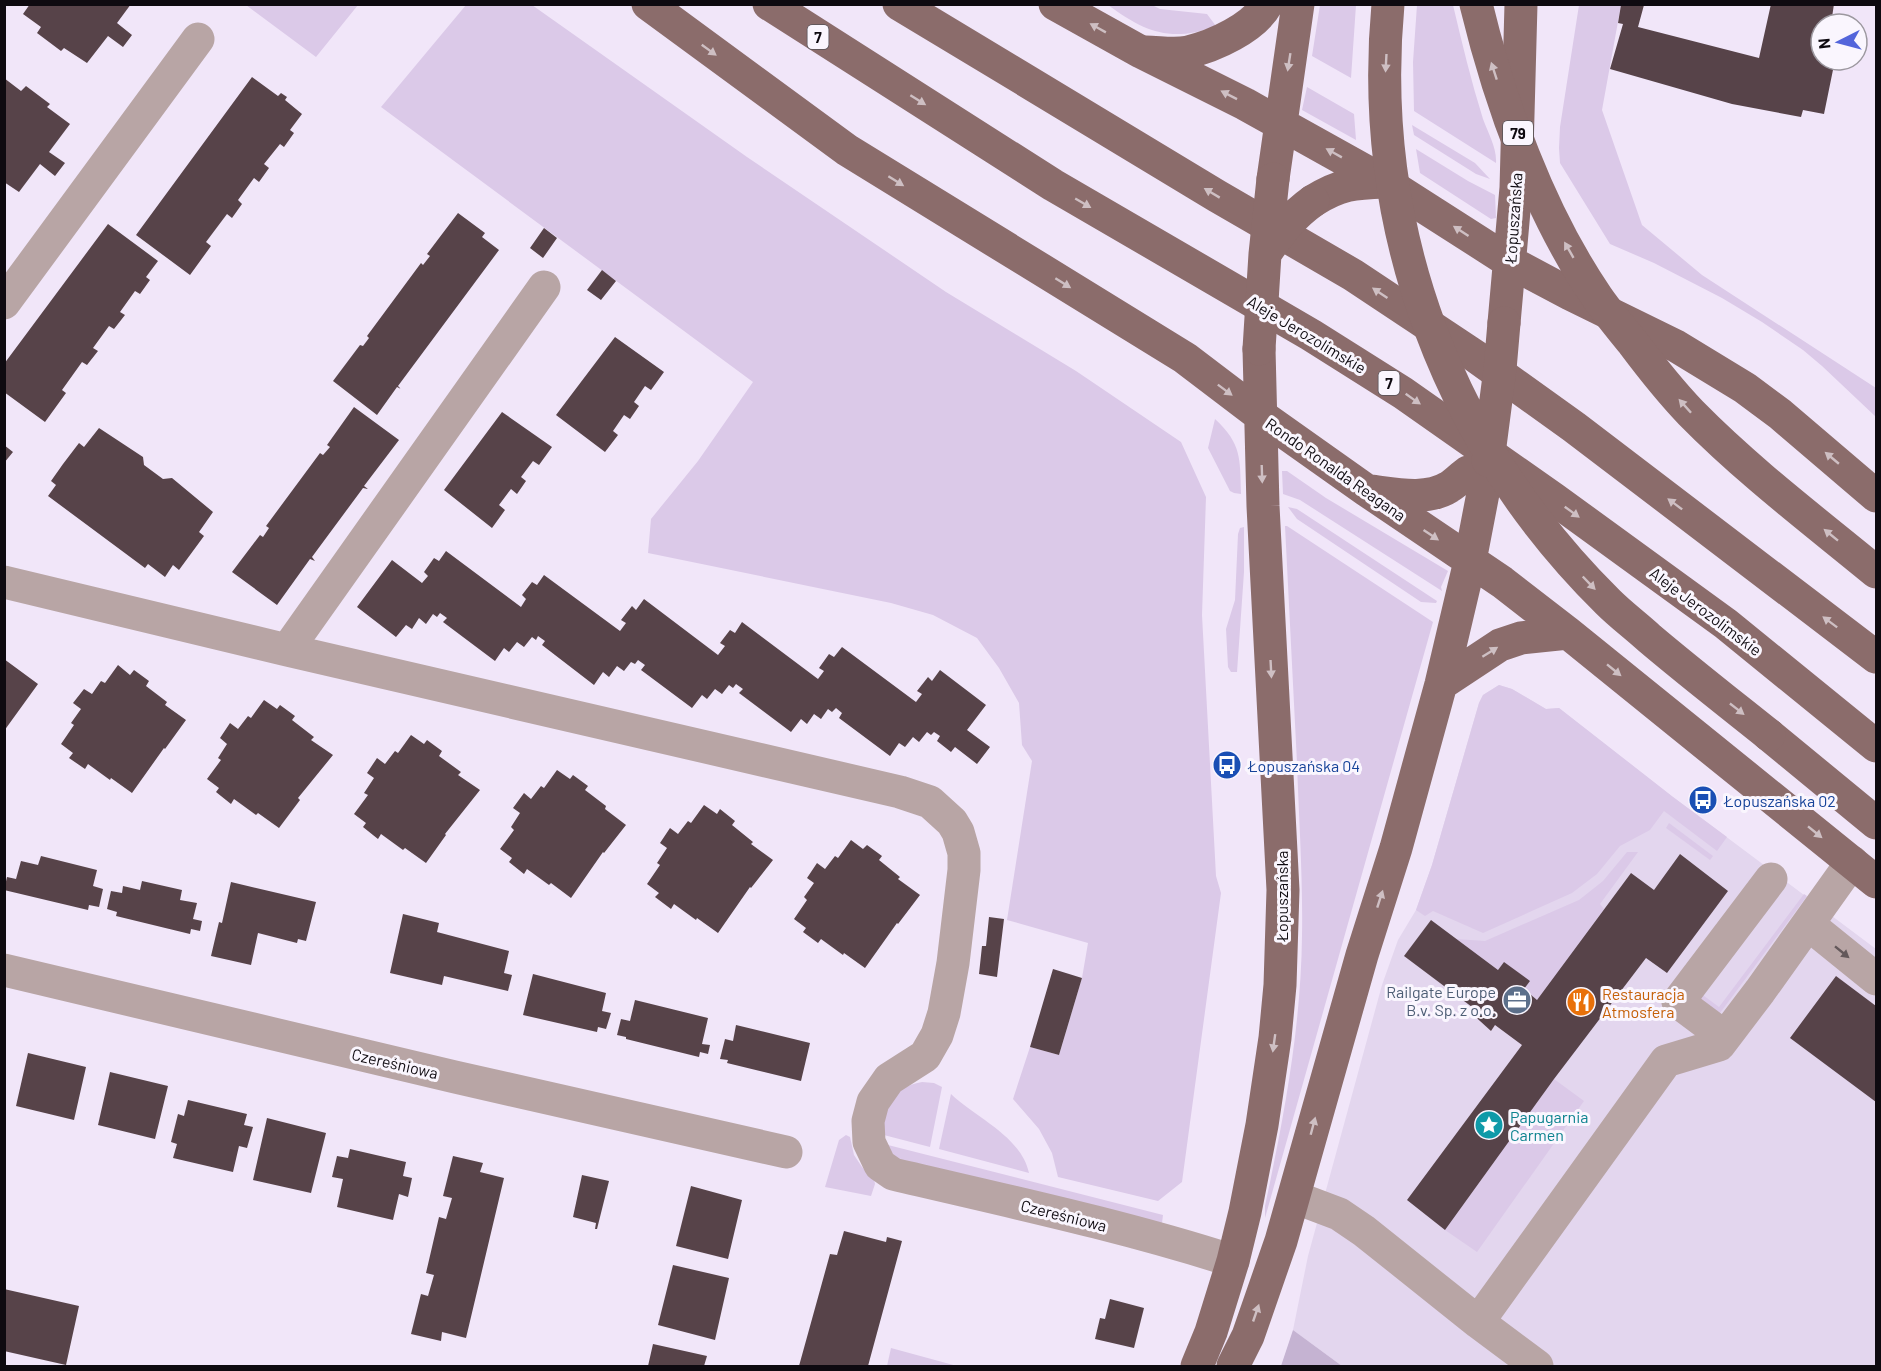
<svg xmlns="http://www.w3.org/2000/svg" width="1881" height="1371" font-family="Barlow,sans-serif">
  <style>
    .built { fill: #e3d6ee }
    .green { fill: #dbc9e8 }
    .forest { fill: #c5b3d2 }
    .building { fill: #574349 }
    .lines { fill: none; stroke-linecap: round; stroke-linejoin: round }
    .minor { stroke: #b8a5a5; stroke-width: 33 }
    .major { stroke: #8b6c6b; stroke-width: 33 }
    .major-bridge { stroke: #8b6c6b; stroke-width: 33 }
    .oneway { fill: #cebfc3 }
    .oneway2 { fill: #63585a }
    .labels { text-anchor: middle; dominant-baseline: central; stroke-width: 6; stroke-linejoin: round; paint-order: stroke }
    .shield { fill: #faf6fe; stroke: #555157; stroke-width: 1.5 }
    .shield-label { font-size: 15px; font-weight: bold; fill: #0e0a10 }
    .street-label { font-size: 16px; fill: #0e0a10; stroke: #faf6fe }
    .transit-label { font-size: 16px; fill: #164399; stroke: #faf6fe; text-anchor: start }
    .service-label { font-size: 16px; fill: #4e5e75; stroke: #faf6fe; text-anchor: end }
    .food-label { font-size: 16px; fill: #c56008; stroke: #faf6fe; text-anchor: start }
    .culture-label { font-size: 16px; fill: #0d838f; stroke: #faf6fe; text-anchor: start }
  </style>
  <rect width="100%" height="100%" fill="#f1e6f9"/>
  <path class="built" d="M1499 685 1512 689 1546 709 1559 708 1673 797 1876 949V1366H1342L1293 1330 1308 1256 1382 985 1398 940 1416 910 1432 865 1479 703 1483 695Z"/>
  <path class="green" d="M246 5H358L316 57Z
    M466 5H532L747 157 946 292 1076 371 1181 442 1206 497 1202 615 1216 876 1221 893 1182 1182 1158 1201 1058 1177 1052 1153 1039 1129 1013 1099 1030 1047 1059 1055 1082 978 1088 943 1007 920 1032 761 1022 745 1019 703 999 668 977 638 933 615 891 603 648 553 651 519 698 461 753 382 381 107Z
    M1108 5H1152L1160 9 1207 14 1216 26C1171 43 1145 32 1108 5Z
    M1320 5H1356L1351 78 1312 56Z
    M1417 5H1453C1462 43 1471 81 1483 119 1488 133 1497 148 1496 163L1414 111 1413 62Z
    M1579 5H1621L1602 110 1642 225 1702 275 1876 388V417L1822 366 1803 350 1762 322 1722 298 1654 263 1610 244 1560 163 1559 148 1560 127Z
    M1307 87 1354 114 1356 140 1302 110Z
    M1412 125 1475 163 1490 179 1476 174 1414 135Z
    M1416 149 1468 181 1495 195 1496 218 1491 219 1420 173Z
    M1215 419C1242 444 1240 459 1241 494L1234 493 1230 491 1208 448Z
    M1282 471H1287L1326 498 1448 571 1441 587 1442 591 1300 500 1283 494Z
    M1288 507 1297 509 1437 601 1436 603 1421 602 1297 519Z
    M1285 526H1287L1433 622 1265 1218V1206C1284 1117 1301 1027 1302 936 1303 878 1299 821 1297 763 1293 684 1289 605 1285 526Z
    M1244 527V572L1237 672H1231L1228 667 1226 629 1235 600 1238 534 1240 528Z
    M1499 685 1512 689 1546 709 1559 708 1673 797 1727 837 1717 851 1664 811 1650 830 1620 846 1597 874 1572 893 1483 933 1433 911 1425 916 1416 910 1432 865 1479 703 1483 695Z
    M1669 823 1713 856 1710 860 1666 828Z
    M1627 852H1638L1600 904 1604 909 1537 1000 1524 989 1504 962 1498 970 1456 939 1485 941 1579 900 1603 881Z
    M1804 894 1807 896 1720 1013 1697 996 1700 993 1719 1007Z
    M1554 1079 1584 1101 1477 1252 1445 1230Z
    M922 1082 934 1083 942 1087 930 1147 880 1134C887 1107 890 1088 922 1082Z
    M951 1094C976 1118 1021 1136 1029 1173L939 1149Z
    M846 1135 850 1137 854 1155 862 1167 874 1179 875 1184 871 1196 825 1187 839 1140Z
    M884 1144 1163 1215 1162 1223 893 1158Z
    M891 1348 957 1366H887Z"/>
  <path class="forest" d="M1293 1330 1342 1366H1281Z"/>
  <path class="building" d="M30 4H131L117 23 132 35 123 47 108 36 87 63 64 48 61 51 37 33 41 27 23 14Z
    M1771 4H1834L1831 24H1821V60H1835L1824 114 1803 110 1801 117 1732 104 1610 69 1623 24 1618 23 1621 5H1644L1638 27 1759 58Z
    M252 77 278 96 281 93 287 97 285 100 302 114 290 130 294 133 284 147 280 144 264 164 269 168 259 182 254 178 238 200 242 204 232 218 227 214 206 242 211 246 190 275 136 235Z
    M4 78 21 91 26 86 50 104 47 107 70 124 49 152 65 163 55 176 40 164 19 192 4 182Z
    M458 213 485 233 482 237 499 250 398 386 401 389 397 387 377 415 333 381 360 345 363 346 369 338 367 336 421 263 423 265 430 256 427 254Z
    M108 224 158 261 146 277 150 280 140 294 135 291 120 312 125 315 114 329 109 326 93 348 98 351 87 365 82 362 62 390 66 393 45 422 4 392V364Z
    M544 228 557 238 543 258 530 248Z
    M602 270 616 281 601 300 587 290Z
    M615 337 664 372 651 390 645 386 634 402 639 406 630 419 624 415 613 431 618 435 605 452 556 415Z
    M354 407 399 440 364 486 368 489 363 488 312 557 315 561 310 559 277 605 232 572 260 535 263 537 269 528 266 526 320 453 323 455 330 447 327 445Z
    M502 412 552 447 539 465 533 461 521 477 526 481 517 494 511 489 499 505 505 510 492 528 444 490Z
    M99 428 143 457 144 465 163 479 172 478 213 512 199 532 204 536 179 570 173 565 165 577 148 564 145 568 48 496 56 485 51 481 63 464 79 443 84 447Z
    M4 445 13 452 4 463Z
    M446 551 521 607 526 599 522 595 532 582 537 585 544 575 620 631 626 623 621 620 632 606 636 610 644 599 718 655 725 646 720 643 730 630 735 633 742 622 818 679 824 671 819 668 829 654 834 657 842 647 916 702 922 694 917 691 928 677 932 681 940 670 986 705 967 730 990 747 977 764 955 747 951 752 937 741 940 736 934 732 931 735 927 732 919 742 913 737 905 747 899 743 890 756 839 718 842 713 836 708 832 712 828 709 821 719 814 714 807 724 801 719 791 732 739 693 743 689 736 684 733 688 729 685 722 694 715 689 707 699 702 695 692 708 641 670 645 665 638 660 635 664 631 662 624 671 617 666 609 677 603 672 594 685 542 645 545 641 538 636 536 640 532 637 524 647 517 642 509 652 504 648 495 661 443 622 447 618 440 613 437 617 433 614 426 624 419 618 412 629 406 625 396 637 357 607 392 560 422 583 428 576 424 572 434 558 439 561Z
    M4 659 38 684 4 731Z
    M118 665 130 675 134 670 149 681 146 686 167 702 165 705 186 720 165 749 164 748 132 793 111 778 110 780 88 764 85 769 69 758 73 753 61 744 74 725 71 723 81 709 73 703 84 689 92 694 101 681 105 683Z
    M264 700 277 709 280 705 295 716 292 720 314 737 311 740 333 755 298 798 300 800 279 828 258 813 256 815 234 799 231 804 216 792 219 788 207 779 221 760 218 758 227 744 220 738 230 723 238 729 248 716 251 718Z
    M411 735 424 744 427 740 442 751 439 756 461 772 458 775 480 790 445 834 446 835 426 863 405 848 403 850 381 834 378 839 363 827 366 823 354 814 368 795 364 793 374 778 367 773 377 758 385 764 395 751 398 753Z
    M557 770 570 779 573 775 588 786 585 790 606 806 605 809 626 825 604 853 603 852 571 898 551 883 549 885 527 869 524 874 509 862 512 858 500 849 514 830 511 827 520 813 513 808 524 793 531 799 541 786 544 788Z
    M704 805 717 814 720 809 735 821 732 825 753 842 751 844 773 860 751 888 750 887 718 933 697 918 696 920 674 904 671 909 655 897 659 893 647 884 660 865 657 863 667 848 660 843 670 828 678 834 688 821 691 823Z
    M851 840 863 849 867 845 882 856 879 860 900 877 898 879 920 895 898 924 897 923 865 968 844 953 843 955 821 939 818 943 803 932 806 928 794 919 807 900 804 897 814 883 807 878 817 863 825 869 835 856 838 858Z
    M1680 854 1728 891 1667 973 1646 958 1554 1079 1445 1230 1407 1200 1522 1045 1495 1025 1491 1031 1469 1011 1472 1007 1404 956 1431 920 1498 970 1504 962 1530 981 1524 989 1537 1000 1631 873 1654 890Z
    M41 856 97 870 93 886 103 889 99 907 89 905 88 910 4 890 7 877 16 879 21 861 38 865Z
    M142 881 182 890 180 900 197 903 193 919 202 921 200 931 191 929 190 934 116 916 117 912 107 909 111 891 122 893 123 886 140 890Z
    M231 882 316 902 306 941 298 939 297 943 258 933 251 965 211 956 219 922 222 923Z
    M403 914 439 923 437 932 509 951 504 973 512 975 508 991 444 976 442 985 390 973Z
    M989 917 1004 919 997 977 979 974 982 946H986Z
    M1053 969 1082 978 1059 1055 1030 1047Z
    M533 974 606 993 602 1011 611 1013 606 1029 598 1027 597 1032 523 1015Z
    M1836 976 1876 1006V1102L1790 1038Z
    M635 1000 708 1018 702 1044 710 1045 708 1054 700 1052 699 1057 626 1039V1037L617 1035 621 1019 630 1021Z
    M736 1025 810 1043 801 1081 727 1063 728 1060 720 1059 725 1039 733 1041Z
    M28 1053 86 1067 74 1120 16 1106Z
    M110 1072 168 1086 155 1139 98 1125Z
    M188 1100 247 1114 244 1125 253 1127 247 1148 239 1146 233 1172 173 1158 177 1144 171 1142 178 1114 184 1116Z
    M267 1118 326 1133 311 1193 253 1180Z
    M350 1149 406 1162 403 1176 412 1178 408 1197 399 1194 393 1220 337 1207 343 1179 332 1177 337 1156 348 1158Z
    M453 1156 483 1163 480 1172 504 1178 466 1338 442 1332 441 1341 411 1334 421 1294 428 1296 434 1275 426 1273 439 1217 446 1219 452 1198 443 1196Z
    M582 1175 609 1181 597 1229H595L596 1223 573 1217Z
    M691 1186 742 1200 728 1259 676 1246Z
    M844 1231 886 1242 887 1237 902 1241 868 1366H799L830 1254 837 1255Z
    M673 1265 729 1278 715 1340 658 1325Z
    M4 1289 79 1306 66 1365 4 1351Z
    M1110 1299 1144 1308 1134 1348 1095 1339 1100 1318 1105 1319Z
    M653 1344 707 1356 704 1366H648Z"/>
  <g class="lines">
    <path class="minor" d="M4 303 198 39
      M4 582 287 650 900 792 930 802 952 822 958 832 964 853V870L953 963 944 1013 937 1035 925 1056 889 1079 873 1102 868 1121 869 1142 880 1165 893 1174C1007 1201 1121 1225 1233 1261
      M287 650 544 287
      M1808 924 1876 979
      M4 970 455 1077 786 1152
      M1725 1037 1678 1002 1771 879
      M1294 1197 1339 1214 1364 1231 1478 1322 1537 1366
      M1478 1322 1666 1061 1719 1045 1760 991 1852 862"/>
    <path class="major" d="M648 4 847 150 1185 358 1260 415 1366 490 1502 582 1568 633 1876 882
      M769 4 1053 185 1311 335 1403 393 1554 499 1726 624 1876 746
      M899 4 1217 196 1353 275 1475 356 1574 427 1876 657
      M1055 4 1141 52 1245 104 1385 182 1510 262 1570 294 1676 346 1745 388 1780 414 1876 496
      M1146 52C1159 52 1175 55 1188 52 1214 46 1254 28 1267 4
      M1273 179 1298 4
      M1313 201C1340 184 1354 183 1385 182
      M1504 323 1516 188 1521 4
      M1370 491C1395 494 1427 501 1449 487 1456 483 1462 476 1468 472
      M1441 684 1500 645 1521 638 1568 633
      M1769 735 1876 823
      M1197 1366 1211 1332 1233 1261 1245 1212 1262 1125 1275 1038 1280 985 1283 890 1263 506 1259 349
      M1233 1366 1248 1336 1281 1241 1362 955 1396 848 1441 684 1470 561 1485 483"/>
    <path class="major-bridge" d="M1388 4C1367 229 1448 444 1608 602 1621 615 1636 626 1649 638 1688 671 1729 703 1769 735
      M1476 4C1500 103 1539 212 1597 297 1608 313 1621 328 1633 343 1651 367 1670 391 1691 413 1748 471 1814 521 1876 572
      M1265 254C1280 232 1292 216 1313 201
      M1259 349 1265 254 1273 179
      M1488 461 1500 369 1504 323"/>
  </g>
  <defs><path id="oneway-solid" d="M-6-.8H1V-3.2L6.5 0L1 3.2V.8H-6Z" transform="scale(1.5)"/></defs>
  <g class="oneway">
    <use href="#oneway-solid" transform="translate(1098 28) rotate(-151)"/>
    <use href="#oneway-solid" transform="translate(709 50) rotate(36)"/>
    <use href="#oneway-solid" transform="translate(1289 62) rotate(99)"/>
    <use href="#oneway-solid" transform="translate(1386 63) rotate(93)"/>
    <use href="#oneway-solid" transform="translate(1494 71) rotate(-108)"/>
    <use href="#oneway-solid" transform="translate(1229 95) rotate(-153)"/>
    <use href="#oneway-solid" transform="translate(918 100) rotate(32)"/>
    <use href="#oneway-solid" transform="translate(1334 153) rotate(-151)"/>
    <use href="#oneway-solid" transform="translate(896 181) rotate(32)"/>
    <use href="#oneway-solid" transform="translate(1212 193) rotate(-149)"/>
    <use href="#oneway-solid" transform="translate(1083 203) rotate(30)"/>
    <use href="#oneway-solid" transform="translate(1461 231) rotate(-147)"/>
    <use href="#oneway-solid" transform="translate(1569 250) rotate(-120)"/>
    <use href="#oneway-solid" transform="translate(1063 283) rotate(32)"/>
    <use href="#oneway-solid" transform="translate(1380 293) rotate(-146)"/>
    <use href="#oneway-solid" transform="translate(1225 390) rotate(37)"/>
    <use href="#oneway-solid" transform="translate(1413 399) rotate(35)"/>
    <use href="#oneway-solid" transform="translate(1685 406) rotate(-132)"/>
    <use href="#oneway-solid" transform="translate(1832 458) rotate(-140)"/>
    <use href="#oneway-solid" transform="translate(1262 474) rotate(88)"/>
    <use href="#oneway-solid" transform="translate(1675 504) rotate(-143)"/>
    <use href="#oneway-solid" transform="translate(1572 512) rotate(36)"/>
    <use href="#oneway-solid" transform="translate(1431 535) rotate(34)"/>
    <use href="#oneway-solid" transform="translate(1831 535) rotate(-141)"/>
    <use href="#oneway-solid" transform="translate(1589 583) rotate(46)"/>
    <use href="#oneway-solid" transform="translate(1830 622) rotate(-143)"/>
    <use href="#oneway-solid" transform="translate(1490 652) rotate(-32)"/>
    <use href="#oneway-solid" transform="translate(1271 669) rotate(87)"/>
    <use href="#oneway-solid" transform="translate(1614 670) rotate(39)"/>
    <use href="#oneway-solid" transform="translate(1737 709) rotate(38)"/>
    <use href="#oneway-solid" transform="translate(1815 832) rotate(39)"/>
    <use href="#oneway-solid" transform="translate(1380 899) rotate(-72)"/>
    <use href="#oneway-solid" transform="translate(1274 1043) rotate(98)"/>
    <use href="#oneway-solid" transform="translate(1313 1126) rotate(-75)"/>
    <use href="#oneway-solid" transform="translate(1256 1313) rotate(-71)"/>
  </g>
  <use class="oneway2" href="#oneway-solid" transform="translate(1842 952) rotate(39)"/>
  <defs>
    <g id="bus-disc" transform="scale(1.5)"><circle r="9.5" fill="#1a4fb4" stroke="#faf6fe"/><path d="M-5-6H5V4H4V6H2V4H-2V6H-4V4H-5ZM-3.5-4V0h7V-4ZM-3.5 1.2v1.5H-2V1.2ZM2 1.2v1.5H3.5V1.2Z" fill="#fff"/></g>
    <g id="office-disc" transform="scale(1.5)"><circle r="9.5" fill="#5c6f8a" stroke="#faf6fe"/><path d="M-6-3h4V-5.5h4V-3h4V5H-6ZM-1-4.5V-3h2v-1.5ZM-6 0V1H6V0Z" fill="#fff"/></g>
    <g id="restaurant-disc" transform="scale(1.5)"><circle r="9.5" fill="#e8710a" stroke="#faf6fe"/><path d="M-5-6h1v4h1v-4h1v4h1v-4h1v5L-1.5 .5V6h-2V.5L-5-1ZM5-6V6H3V1.5H1.5Q1.5-4 5-6Z" fill="#fff"/></g>
    <g id="sight-disc" transform="scale(1.5)"><circle r="9.5" fill="#0f9aa8" stroke="#faf6fe"/><path d="M0-6L1.8-2.2L6-1.7L2.9 1.2L3.7 5.4L0 3.3L-3.7 5.4L-2.9 1.2L-6-1.7L-1.8-2.2Z" fill="#fff"/></g>
  </defs>
  <g fill-rule="evenodd">
    <use href="#bus-disc" x="1227" y="765"/>
    <use href="#bus-disc" x="1703" y="800"/>
    <use href="#office-disc" x="1517" y="1000"/>
    <use href="#restaurant-disc" x="1581" y="1002"/>
    <use href="#sight-disc" x="1489" y="1125"/>
  </g>
  <g class="labels">
    <g class="shield">
      <rect x="807.5" y="25" width="21" height="24" rx="4.5"/>
      <rect x="1503" y="121" width="30" height="24" rx="4.5"/>
      <rect x="1378.5" y="371" width="21" height="24" rx="4.5"/>
    </g>
    <g class="shield-label">
      <text x="818" y="37">7</text>
      <text x="1518" y="133">79</text>
      <text x="1389" y="383">7</text>
    </g>
    <g class="street-label">
      <text transform="translate(1513 218) rotate(-86)">Łopuszańska</text>
      <text transform="translate(1307 334) rotate(31)">Aleje Jerozolimskie</text>
      <text transform="translate(1336 469) rotate(35)">Rondo Ronalda Reagana</text>
      <text transform="translate(1706 611) rotate(37)">Aleje Jerozolimskie</text>
      <text transform="translate(1281 896) rotate(-90)">Łopuszańska</text>
      <text transform="translate(395 1063) rotate(13)">Czereśniowa</text>
      <text transform="translate(1064 1215) rotate(14)">Czereśniowa</text>
    </g>
    <g class="transit-label">
      <text x="1248" y="765">Łopuszańska 04</text>
      <text x="1724" y="800">Łopuszańska 02</text>
    </g>
    <g class="service-label">
      <text x="1496" y="991">Railgate Europe<tspan x="1496" dy="18">B.v. Sp. z o.o.</tspan></text>
    </g>
    <g class="food-label">
      <text x="1602" y="993">Restauracja<tspan x="1602" dy="18">Atmosfera</tspan></text>
    </g>
    <g class="culture-label">
      <text x="1510" y="1116">Papugarnia<tspan x="1510" dy="18">Carmen</tspan></text>
    </g>
  </g>
  <rect width="1881" height="1371" fill="none" stroke="#0e0a10" stroke-width="12"/>
  <g transform="translate(1839 42) rotate(264)"><circle r="28" fill="#faf6fe" stroke="#9c989f" stroke-width="1.5"/>
  <path d="M0-4.5L10 22L0 15L-10 22Z" fill="#5365db"/>
  <text y="-9" font-size="16" font-weight="bold" text-anchor="middle" fill="#0e0a10">N</text>
  </g>
</svg>
